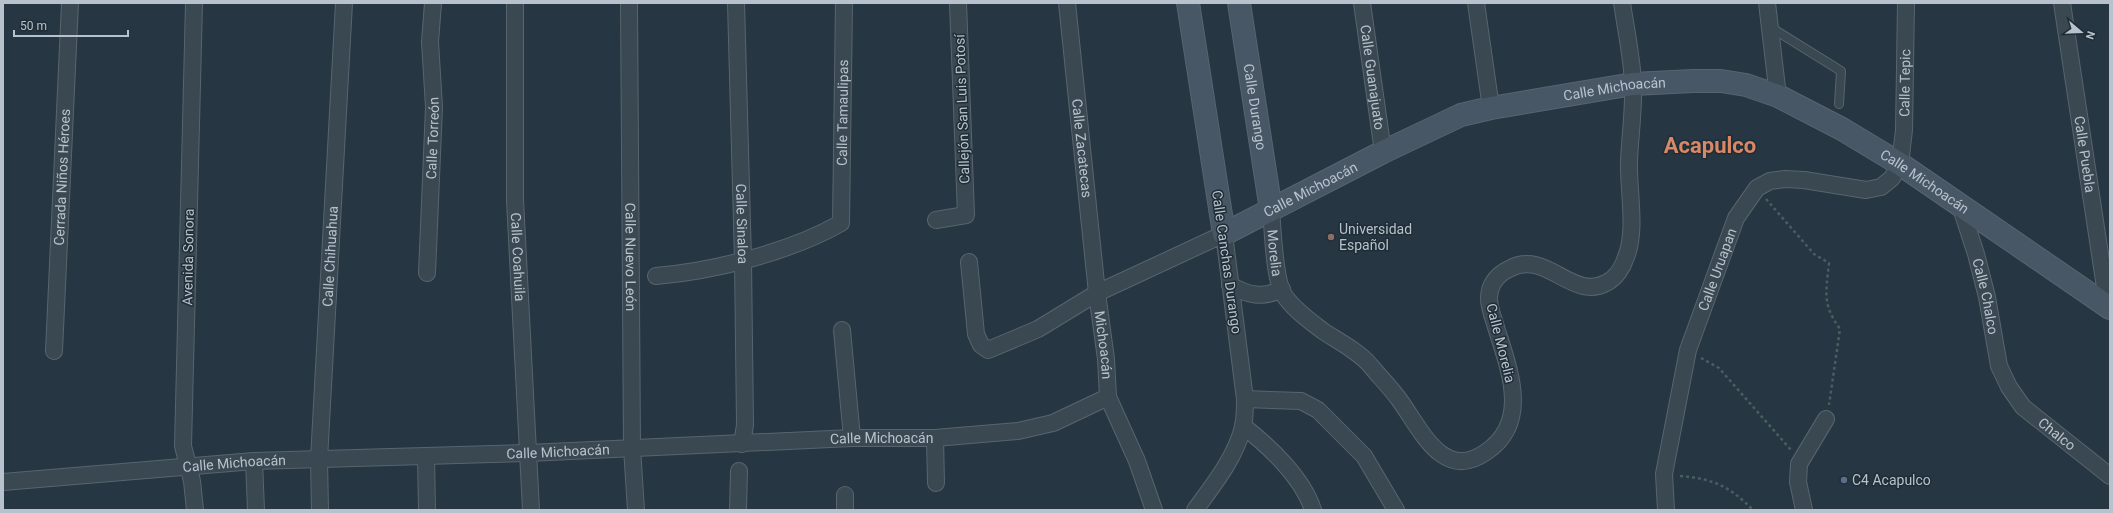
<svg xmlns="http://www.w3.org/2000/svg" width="2113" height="513" font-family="Roboto,sans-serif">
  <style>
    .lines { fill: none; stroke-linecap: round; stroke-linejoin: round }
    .lane-casing { stroke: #58656f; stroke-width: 10 }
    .street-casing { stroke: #58656f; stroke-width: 18 }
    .secondary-casing { stroke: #58656f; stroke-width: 24 }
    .path { stroke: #465f5f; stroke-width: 2.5; stroke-dasharray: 3 3; stroke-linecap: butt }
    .lane { stroke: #3a4852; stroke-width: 8 }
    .street { stroke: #3a4852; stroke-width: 16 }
    .secondary { stroke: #485765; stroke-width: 22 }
    .education-dot { fill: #8d6e63; stroke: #1f2d37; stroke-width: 1.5 }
    .service-dot { fill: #5c6f8a; stroke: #1f2d37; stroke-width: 1.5 }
    .labels { text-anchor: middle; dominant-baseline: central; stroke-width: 3; stroke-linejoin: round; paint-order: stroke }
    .street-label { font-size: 14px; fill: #b7c2cc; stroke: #1f2d37 }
    .poi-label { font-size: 14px; fill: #b7c2cc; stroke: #1f2d37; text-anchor: start }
    .town-label { font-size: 22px; font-weight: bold; fill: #d88866; stroke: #1f2d37 }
  </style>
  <rect width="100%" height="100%" fill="#263643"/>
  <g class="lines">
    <g class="lane-casing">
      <path id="lane" d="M1770 27 1841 71 1839 104"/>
    </g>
    <g class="street-casing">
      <g id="street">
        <path d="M194 3 183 446 192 481 195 510"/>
        <path id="s1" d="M515 3V200L531 510"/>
        <path id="s2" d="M629 3 632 448 636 510"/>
        <path id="s3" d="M736 3 743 260 745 425 742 444"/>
        <path id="s4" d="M1067 3 1097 293 1106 359 1108 397 1137 461 1154 510"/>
        <path id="s5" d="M1362 3 1383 152"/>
        <path d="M1476 3 1491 108"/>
        <path d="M1767 3 1778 96"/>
        <path id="s6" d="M2062 3 2108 307"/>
        <path id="s7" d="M1960 205 1976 254 1987 297 1999 366 2009 387 2023 407 2110 476"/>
        <path id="s8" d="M1271 210C1273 230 1274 280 1284 295 1293 309 1310 321 1323 331 1338 341 1358 351 1370 365 1379 376 1389 386 1398 398 1420 427 1442 483 1486 452 1532 421 1508 367 1495 324 1491 311 1485 296 1493 283 1497 276 1504 271 1511 268 1546 250 1573 301 1606 283 1616 278 1623 267 1626 257 1637 230 1628 190 1629 161 1630 136 1634 110 1633 84 1632 57 1626 30 1622 3"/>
        <path d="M936 220 966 215 958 3"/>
        <path d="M969 262 976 334 981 345 988 350 1038 329 1097 293 1224 234 1245 399C1245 408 1245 418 1243 427 1235 458 1214 484 1195 510"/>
        <path id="s9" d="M427 273 434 107 430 42 433 3"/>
        <path id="s10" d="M656 276C714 271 790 252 841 223L844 3"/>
        <path d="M1230 285C1247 295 1263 299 1282 289"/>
        <path d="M842 330 852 438"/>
        <path id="s11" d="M54 351 70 3"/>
        <path d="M1245 399 1301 401 1318 410 1364 456 1396 510"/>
        <path d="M1243 426C1269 446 1303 478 1313 510"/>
        <path d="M935 438 936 483"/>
        <path d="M426 456 427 510"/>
        <path d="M254 461 256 510"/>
        <path id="s12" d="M3 482 254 461 528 453 852 438H935L1018 431 1053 423 1108 397"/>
        <path d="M845 495V510"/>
        <path id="s13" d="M320 510 319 459 344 3"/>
        <path d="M738 510 739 471"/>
        <path id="s14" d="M1666 510 1664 474 1688 350 1736 218 1757 188 1770 181 1785 179 1804 180 1866 190 1881 187 1892 178 1900 164 1904 130 1906 3"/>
        <path d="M1804 510 1798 482 1799 464 1826 419"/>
      </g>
    </g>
    <g class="secondary-casing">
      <g id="secondary">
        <path id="s15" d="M1188 3 1224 234 1383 152 1461 115 1491 108 1633 84 1693 81H1721L1746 85 1778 96 1842 129 1900 164 2110 308"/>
        <path id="s16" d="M1239 3 1271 210"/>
      </g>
    </g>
    <path class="path" d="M1766 199 1814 254 1829 263C1826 293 1822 304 1840 329L1829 405
      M1701 358 1719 368 1791 450
      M1680 476C1714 479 1729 486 1753 510"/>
    <use href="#lane" class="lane"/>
    <use href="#street" class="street"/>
    <use href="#secondary" class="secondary"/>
  </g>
  <circle class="education-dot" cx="1331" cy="237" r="4"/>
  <circle class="service-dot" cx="1844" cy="480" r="4"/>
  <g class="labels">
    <g class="street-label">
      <text stroke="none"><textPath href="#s5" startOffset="75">Calle Guanajuato</textPath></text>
      <text stroke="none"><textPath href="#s14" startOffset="578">Calle Tepic</textPath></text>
      <text stroke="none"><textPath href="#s15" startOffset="655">Calle Michoacán</textPath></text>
      <text stroke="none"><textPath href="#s16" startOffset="105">Calle Durango</textPath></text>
      <text transform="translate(962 109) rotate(-92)">Callejón San Luis Potosí</text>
      <text stroke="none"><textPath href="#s10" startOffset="304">Calle Tamaulipas</textPath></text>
      <text stroke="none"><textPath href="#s9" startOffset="135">Calle Torreón</textPath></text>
      <text stroke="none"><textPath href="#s4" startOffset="146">Calle Zacatecas</textPath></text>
      <text stroke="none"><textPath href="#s6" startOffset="153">Calle Puebla</textPath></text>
      <text stroke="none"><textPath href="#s11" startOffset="174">Cerrada Niños Héroes</textPath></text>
      <text stroke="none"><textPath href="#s15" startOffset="991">Calle Michoacán</textPath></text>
      <text stroke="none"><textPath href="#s15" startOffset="331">Calle Michoacán</textPath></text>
      <text stroke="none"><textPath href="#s3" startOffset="221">Calle Sinaloa</textPath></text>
      <text stroke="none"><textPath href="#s8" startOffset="43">Morelia</textPath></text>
      <text stroke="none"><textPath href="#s13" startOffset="254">Calle Chihuahua</textPath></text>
      <text transform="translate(188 257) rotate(-89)">Avenida Sonora</text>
      <text stroke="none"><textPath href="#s1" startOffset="254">Calle Coahuila</textPath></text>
      <text stroke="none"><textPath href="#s2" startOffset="254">Calle Nuevo León</textPath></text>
      <text transform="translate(1227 262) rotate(82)">Calle Canchas Durango</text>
      <text stroke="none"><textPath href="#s14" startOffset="248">Calle Uruapan</textPath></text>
      <text stroke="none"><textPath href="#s7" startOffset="95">Calle Chalco</textPath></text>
      <text transform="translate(1501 343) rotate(76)">Calle Morelia</text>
      <text stroke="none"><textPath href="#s4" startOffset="344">Michoacán</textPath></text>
      <text stroke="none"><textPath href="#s7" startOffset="257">Chalco</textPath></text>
      <text stroke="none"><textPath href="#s12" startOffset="880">Calle Michoacán</textPath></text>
      <text stroke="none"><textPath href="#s12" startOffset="556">Calle Michoacán</textPath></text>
      <text stroke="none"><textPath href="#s12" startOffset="232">Calle Michoacán</textPath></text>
    </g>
    <g class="poi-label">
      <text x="1339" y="229">Universidad<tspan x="1339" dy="16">Español</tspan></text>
      <text x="1852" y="480">C4 Acapulco</text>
    </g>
    <g class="town-label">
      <text x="1710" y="145">Acapulco</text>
    </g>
  </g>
  <rect width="2113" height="513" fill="none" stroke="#b7c2cc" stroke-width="8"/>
  <g transform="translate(2081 32) rotate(109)" stroke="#1f2d37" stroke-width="3" paint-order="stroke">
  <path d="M0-3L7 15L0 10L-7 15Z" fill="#b7c2cc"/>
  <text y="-6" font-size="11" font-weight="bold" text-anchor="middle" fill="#b7c2cc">N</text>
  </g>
  <path d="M14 30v6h114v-6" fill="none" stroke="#b7c2cc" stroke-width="2"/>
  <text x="20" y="30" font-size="12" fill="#b7c2cc" stroke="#1f2d37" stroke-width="3" paint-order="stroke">50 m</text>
</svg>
